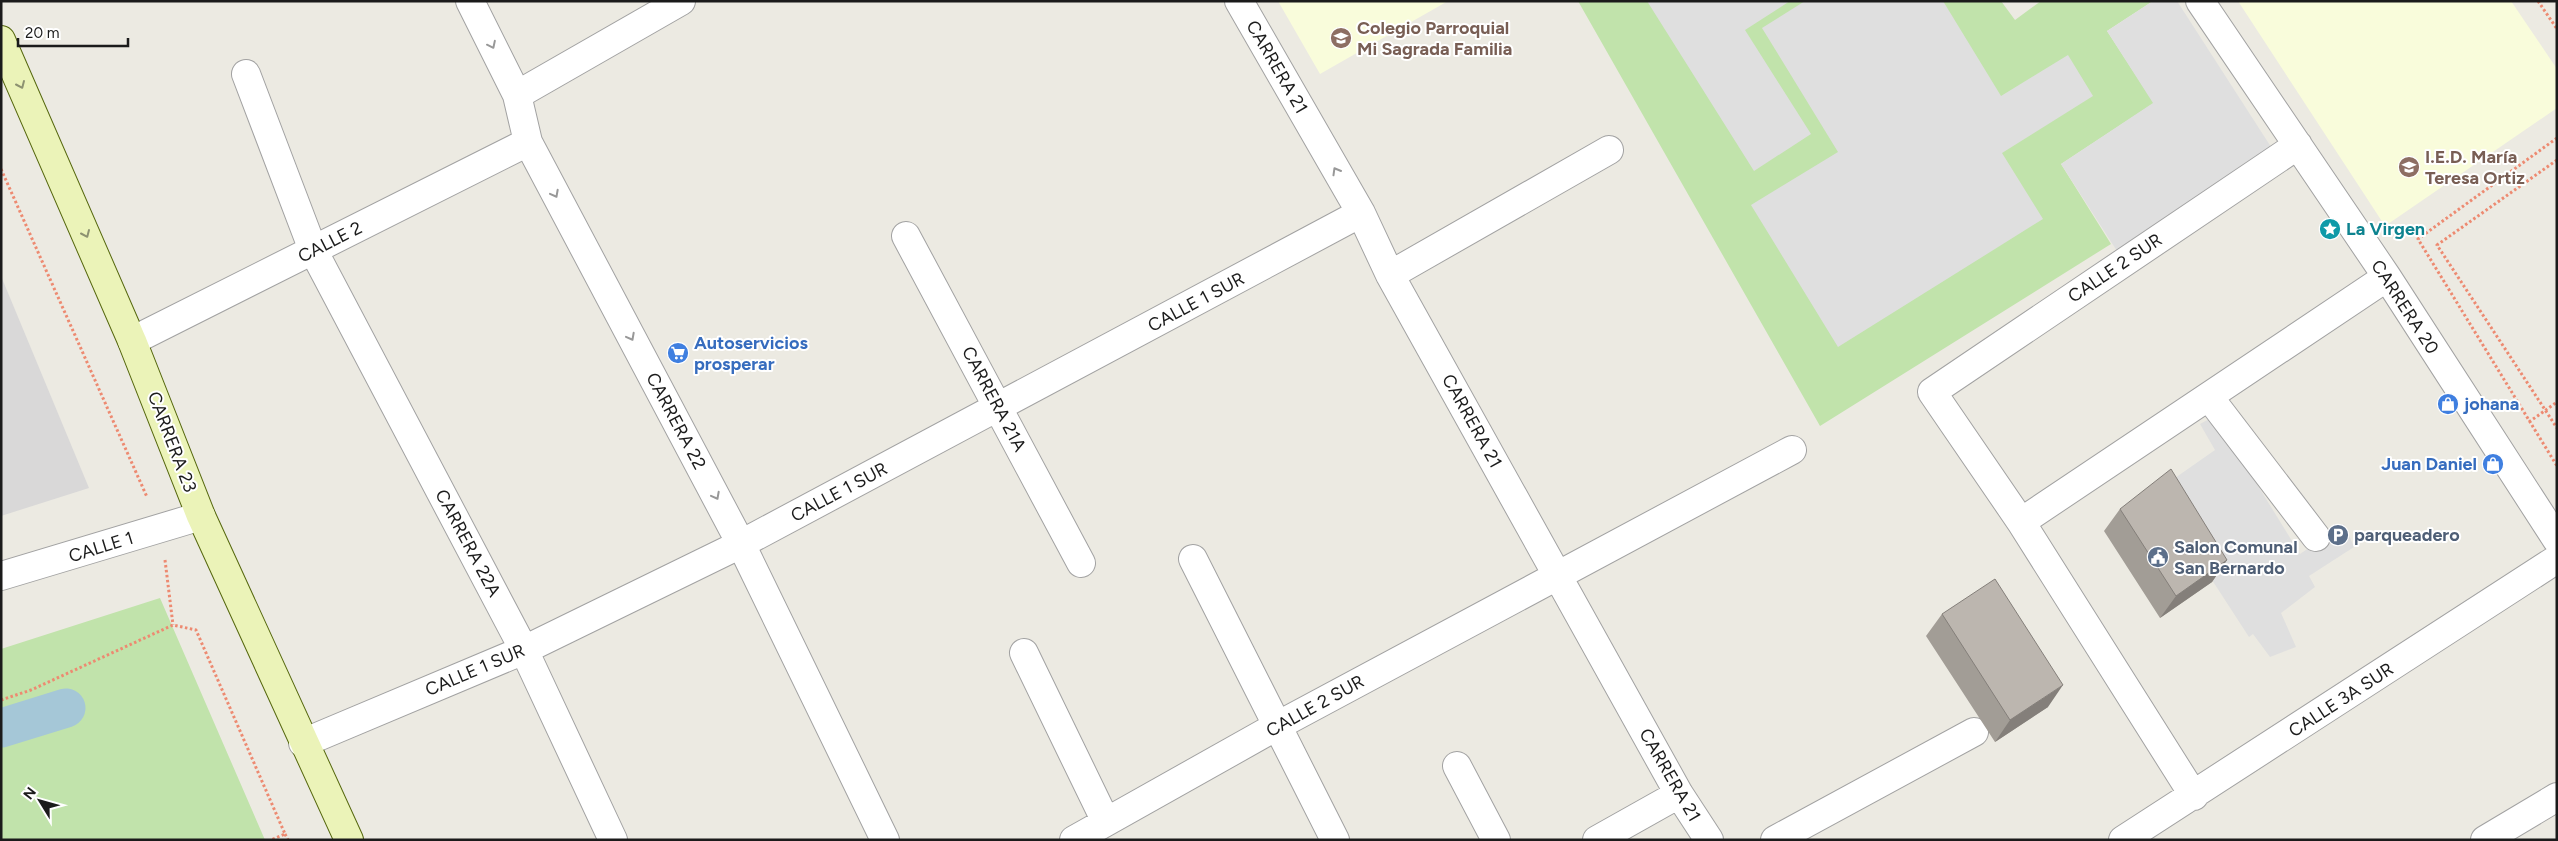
<svg xmlns="http://www.w3.org/2000/svg" width="2558" height="841" font-family="Figtree,sans-serif">
  <style>
    .residential { fill: #d9d8d8 }
    .education { fill: #f9fcdb }
    .grass { fill: #c1e3ab }
    .parking { fill: #dfdfdf }
    .lines { fill: none; stroke-linecap: round; stroke-linejoin: round }
    .canal { stroke: #a5c7d7; stroke-width: 39 }
    .street-casing { stroke: #a2a2a2; stroke-width: 30 }
    .secondary-casing { stroke: #55670d; stroke-width: 30 }
    .path { stroke: #ed8a71; stroke-width: 3; stroke-dasharray: 2.5 2.5; stroke-linecap: butt }
    .street { stroke: #fff; stroke-width: 28 }
    .secondary { stroke: #ebf3b8; stroke-width: 28 }
    .wall { fill: #a29d96 }
    .shaded-wall { fill: #847f7a }
    .building { fill: #bcb6af; stroke: #847f7a }
    .oneway { stroke: #989898 }
    .oneway2 { stroke: #8d9271 }
    .labels { text-anchor: middle; dominant-baseline: central; stroke-width: 4; stroke-linejoin: round; paint-order: stroke }
    .education-label { font-size: 18px; font-weight: bold; fill: #785e54; stroke: #fff; text-anchor: start }
    .street-label { font-size: 18px; fill: #1b1b1b; stroke: #fff }
    .culture-label { font-size: 18px; font-weight: bold; fill: #0d838f; stroke: #fff; text-anchor: start }
    .shop-label { font-size: 18px; font-weight: bold; fill: #366cbe; stroke: #fff; text-anchor: start }
    .service-label { font-size: 18px; font-weight: bold; fill: #4e5e75; stroke: #fff; text-anchor: start }
  </style>
  <rect width="100%" height="100%" fill="#eceae2"/>
  <path class="residential" d="M1 276 89 488 1 516Z"/>
  <path class="education" d="M1278 1H1448L1320 74Z
    M2238 1H2511L2557 69V108L2385 226Z"/>
  <path class="grass" d="M1578 1H2001L2015 20 2041 1H2153L2107 31 2154 103 2061 164 2111 244 1820 426Z
    M160 598 265 840H1V649Z"/>
  <path class="parking" d="M1647 1H1790L1745 30 1811 134 1754 171Z
    M1805 1H1943L2001 96 2068 55 2093 96 2002 153 2043 219 1838 347 1751 205 1838 152 1762 28Z
    M2153 1H2177L2273 150 2117 251 2061 164 2153 103 2107 31Z
    M2215 416 2300 554 2344 524 2354 547 2309 576 2315 587 2281 613 2296 647 2270 657 2253 634 2249 637 2155 492 2215 450 2200 424Z"/>
  <g class="lines">
    <path class="canal" d="M1 728 66 708"/>
    <g class="street-casing">
      <path id="street" d="M470 1 517 95 528 142 741 544 885 840
        M1239 1 1361 213 1390 275 1679 794 1709 840
        M2200 1 2387 277 2557 540
        M246 74 313 250 524 650 613 840
        M517 95 681 1
        M906 236 1081 563
        M1390 275 1609 150
        M132 341 528 142
        M2209 397 2316 537
        M2021 522 2387 277
        M1193 559 1335 840
        M1 576 201 516
        M1024 653 1106 822
        M303 743 524 650 741 544 1361 213
        M1457 766 1496 840
        M2194 796 2021 522 1932 392 2298 145
        M1074 840 1277 726 1792 450
        M1597 840 1679 794
        M1775 840 1974 732
        M2123 840 2557 559
        M2485 840 2557 797"/>
    </g>
    <g class="secondary-casing">
      <path id="secondary" d="M1 40 132 341 201 516 349 840"/>
    </g>
    <path class="path" d="M2538 1 2557 29
      M2557 138 2418 239 2557 466
      M2557 160 2437 245 2557 428
      M1 169 147 497
      M2529 422 2557 402
      M165 560 173 625
      M1 700 31 690 173 625 196 630 285 834 271 840
      M285 834 288 840"/>
    <use href="#street" class="street"/>
    <use href="#secondary" class="secondary"/>
  </g>
  <path class="wall" d="M2120 509 2227 560 2212 582 2160 618 2104 531Z
    M1942 614 2048 707 1995 742 1926 636Z"/>
  <path class="shaded-wall" d="M2227 560 2212 582 2160 618 2176 596Z
    M2063 685 2048 707 1995 742 2010 720Z"/>
  <path class="building" d="M2171 469 2227 560 2176 596 2120 509Z
    M1995 579 2063 685 2010 720 1942 614Z"/>
  <defs><path id="oneway-chevron" d="M-2-3.5L2.5 0L-2 3.5" fill="none" stroke-width="1.6" stroke-linecap="round" stroke-linejoin="round" transform="scale(1.25)"/></defs>
  <g class="oneway">
    <use href="#oneway-chevron" transform="translate(492 45) rotate(64)"/>
    <use href="#oneway-chevron" transform="translate(1336 171) rotate(-120)"/>
    <use href="#oneway-chevron" transform="translate(555 194) rotate(62)"/>
    <use href="#oneway-chevron" transform="translate(631 337) rotate(62)"/>
    <use href="#oneway-chevron" transform="translate(716 496) rotate(62)"/>
  </g>
  <g class="oneway2">
    <use href="#oneway-chevron" transform="translate(21 85) rotate(66)"/>
    <use href="#oneway-chevron" transform="translate(86 234) rotate(66)"/>
  </g>
  <defs>
    <g id="school-disc" transform="scale(1.125)"><circle r="9.5" fill="#8d6e63" stroke="#fff"/><path d="M0-5L7-2L0 1L-7-2ZM-4 1L0 2.5L4 1V4Q0 6-4 4Z" fill="#fff"/></g>
    <g id="sight-disc" transform="scale(1.125)"><circle r="9.5" fill="#0f9aa8" stroke="#fff"/><path d="M0-6L1.8-2.2L6-1.7L2.9 1.2L3.7 5.4L0 3.3L-3.7 5.4L-2.9 1.2L-6-1.7L-1.8-2.2Z" fill="#fff"/></g>
    <g id="supermarket-disc" transform="scale(1.125)"><circle r="9.5" fill="#3f7fe0" stroke="#fff"/><path d="M-6-5.5h2.5l.6 2H6L4.5 2H-2.5L-4.4-4H-6ZM-1.5 3.2a1.3 1.3 0 1 0 .1 0ZM3 3.2a1.3 1.3 0 1 0 .1 0Z" fill="#fff"/></g>
    <g id="shop-disc" transform="scale(1.125)"><circle r="9.5" fill="#3f7fe0" stroke="#fff"/><path d="M-5-2.5h2.3a2.7 3.5 0 0 1 5.4 0H5L5.5 6h-11ZM-1.5-2.5h3a1.5 2.3 0 0 0-3 0Z" fill="#fff"/></g>
    <g id="parking-disc" transform="scale(1.125)"><circle r="9.5" fill="#5c6f8a" stroke="#fff"/><path d="M-3.5-5.5H1a3.5 3.5 0 0 1 0 7H-1V5.5H-3.5ZM-1-3.4V-.6H.8a1.4 1.4 0 0 0 0-2.8Z" fill="#fff"/></g>
    <g id="civic-disc" transform="scale(1.125)"><circle r="9.5" fill="#5c6f8a" stroke="#fff"/><path d="M-.6-6.5H3V-4.5H.6V-3L4-1V1h2V6H-6V1h2V-1L-.6-3ZM-1.2 2.5V6h2.4V2.5Z" fill="#fff"/></g>
  </defs>
  <g fill-rule="evenodd">
    <use href="#school-disc" x="1341" y="38"/>
    <use href="#school-disc" x="2409" y="167"/>
    <use href="#sight-disc" x="2330" y="229"/>
    <use href="#supermarket-disc" x="678" y="353"/>
    <use href="#shop-disc" x="2448" y="404"/>
    <use href="#shop-disc" x="2493" y="464"/>
    <use href="#parking-disc" x="2338" y="535"/>
    <use href="#civic-disc" x="2158" y="557"/>
  </g>
  <g class="labels">
    <g class="education-label">
      <text x="1357" y="28">Colegio Parroquial<tspan x="1357" dy="21">Mi Sagrada Familia</tspan></text>
      <text x="2425" y="157">I.E.D. María<tspan x="2425" dy="21">Teresa Ortiz</tspan></text>
    </g>
    <g class="street-label">
      <text transform="translate(1277 67) rotate(60)">CARRERA 21</text>
      <text transform="translate(330 242) rotate(-27)">CALLE 2</text>
      <text transform="translate(2115 268) rotate(-34)">CALLE 2 SUR</text>
      <text transform="translate(1196 302) rotate(-28)">CALLE 1 SUR</text>
      <text transform="translate(2405 307) rotate(57)">CARRERA 20</text>
      <text transform="translate(994 399) rotate(62)">CARRERA 21A</text>
      <text transform="translate(676 421) rotate(62)">CARRERA 22</text>
      <text transform="translate(1472 421) rotate(61)">CARRERA 21</text>
      <text transform="translate(172 442) rotate(69)">CARRERA 23</text>
      <text transform="translate(839 492) rotate(-28)">CALLE 1 SUR</text>
      <text transform="translate(468 543) rotate(62)">CARRERA 22A</text>
      <text transform="translate(101 547) rotate(-17)">CALLE 1</text>
      <text transform="translate(475 670) rotate(-23)">CALLE 1 SUR</text>
      <text transform="translate(2341 700) rotate(-33)">CALLE 3A SUR</text>
      <text transform="translate(1315 706) rotate(-29)">CALLE 2 SUR</text>
      <text transform="translate(1670 775) rotate(60)">CARRERA 21</text>
    </g>
    <g class="culture-label">
      <text x="2346" y="229">La Virgen</text>
    </g>
    <g class="shop-label">
      <text x="694" y="343">Autoservicios<tspan x="694" dy="21">prosperar</tspan></text>
      <text x="2464" y="404">johana</text>
      <text x="2477" y="464" text-anchor="end">Juan Daniel</text>
    </g>
    <g class="service-label">
      <text x="2354" y="535">parqueadero</text>
      <text x="2174" y="547">Salon Comunal<tspan x="2174" dy="21">San Bernardo</tspan></text>
    </g>
  </g>
  <rect width="2558" height="841" fill="none" stroke="#1b1b1b" stroke-width="5"/>
  <g transform="translate(40 801) rotate(307)" stroke="#ffffff" stroke-width="4" paint-order="stroke">
  <path d="M0-4L9 19L0 12L-9 19Z" fill="#1b1b1b"/>
  <text y="-8" font-size="14" font-weight="bold" text-anchor="middle" fill="#1b1b1b">N</text>
  </g>
  <path d="M18 38v8h110v-8" fill="none" stroke="#1b1b1b" stroke-width="2.5"/>
  <text x="25" y="38" font-size="15" fill="#1b1b1b" stroke="#ffffff" stroke-width="4" paint-order="stroke">20 m</text>
</svg>
